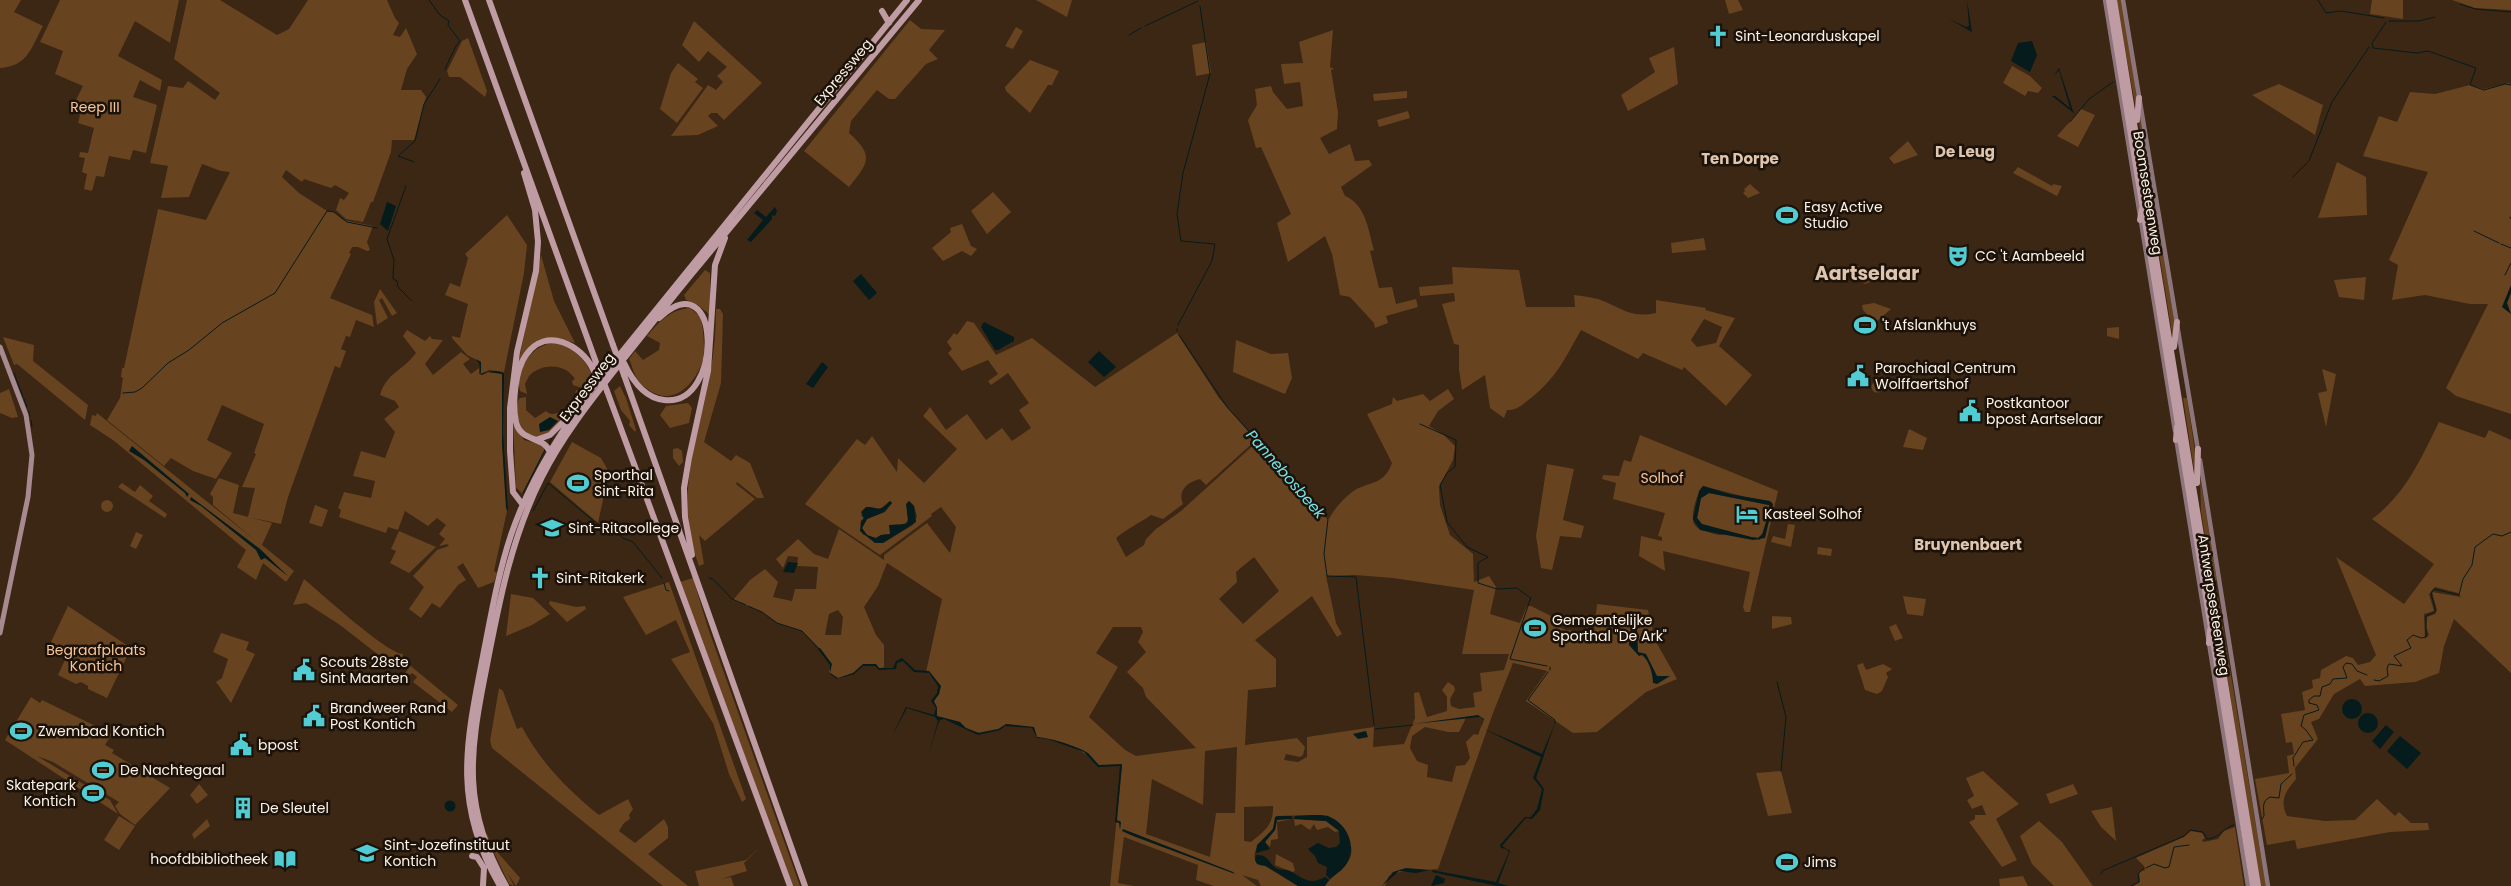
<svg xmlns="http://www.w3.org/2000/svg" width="2511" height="886" font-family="Poppins,sans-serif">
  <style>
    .green { fill: #68431f; fill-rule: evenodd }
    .water { fill: #051b1c; fill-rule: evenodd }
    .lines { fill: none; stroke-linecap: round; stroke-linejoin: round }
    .stream { stroke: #051b1c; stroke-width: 1 }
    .secondary { stroke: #8c767b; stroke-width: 4.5 }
    .primary { stroke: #a78a90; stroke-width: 5 }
    .highway { stroke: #bf9ca4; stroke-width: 6 }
    .highway-bridge { stroke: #bf9ca4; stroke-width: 6 }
    .labels { text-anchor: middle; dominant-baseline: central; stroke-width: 5; stroke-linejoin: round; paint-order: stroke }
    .poi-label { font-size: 14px; fill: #fef1e5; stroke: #1b120a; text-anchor: start }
    .street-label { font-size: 14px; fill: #fef1e5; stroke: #1b120a }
    .park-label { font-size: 14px; fill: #f7c598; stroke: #1b120a }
    .neighbourhood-label { font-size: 15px; font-weight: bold; fill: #dfc4ae; stroke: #1b120a }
    .water-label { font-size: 15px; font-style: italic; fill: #74e3e9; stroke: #1b120a }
    .district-label { font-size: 19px; font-weight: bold; fill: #dfc4ae; stroke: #1b120a }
  </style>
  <rect width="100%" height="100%" fill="#3b2714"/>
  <path class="green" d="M0 0H21L14 12 43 26C31 48 28 66 0 68Z
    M60 0H179L170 43 135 21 118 56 162 80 160 91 140 80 133 97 157 105 146 153 133 150 130 160 109 156 104 177 96 176 92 191 84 189 87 174 82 172 85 158 79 157 80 152 88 153 94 128 78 123 80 115 73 114 74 104 83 86 55 74 63 51 40 42Z
    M187 0H220L277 35 289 29 308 0H387L395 18 399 23 393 35 400 37 406 28 417 54 407 69 401 90H421L426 97 414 140H392L391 152 373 202H371L363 222 346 219 336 210 340 198 344 200 349 193 335 185 331 188 304 179 302 182 286 170 282 177 299 193 327 211 334 212 343 220 373 226 367 242 370 250 367 251 358 247H352L349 253 351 254 330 298 372 315 374 327 356 320 350 337 346 336 341 349 346 351 340 368 335 366 331 377 288 497 281 524 248 517 255 488 242 487 256 454 254 453 264 424 222 405 207 440 232 453 216 479 193 471 171 458 164 466 107 420 120 398 123 378 121 377 122 368H124L158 209 206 220 230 172 221 171 202 164 189 197 161 198 168 166 150 163 168 86 183 88 188 81 215 100 220 93 174 59Z
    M1036 0H1072L1067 17Z
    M1725 0H1738L1743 10 1729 14Z
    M2116 0H2122L2138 98 2137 115Z
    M2372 0H2403V19L2370 14Z
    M2452 0H2511V10L2475 8Z
    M910 20 921 29 945 30 929 50 938 59 926 64 895 99H889L877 90 851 121 849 133C875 156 868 163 849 187L804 151Z
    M694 21 762 83 724 120 717 113H711L708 116 718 126 698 135 671 136 708 85 716 90 723 82 717 76 727 67 708 51 699 62 682 45Z
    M1016 27 1023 31 1013 49 1005 46Z
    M1333 30 1330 67 1334 69 1331 70 1338 112 1337 129 1320 138 1329 154 1350 144 1355 161 1369 160 1372 165 1341 187 1345 196C1366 205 1368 229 1374 250L1370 251 1379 288 1392 287 1396 304 1416 299 1418 307 1386 316 1388 323 1375 328 1374 323 1350 297 1340 295 1332 254 1325 236 1288 262 1277 223 1291 214 1261 147 1256 148 1248 120 1257 105 1255 89 1271 86 1273 92 1287 109 1303 106 1300 82 1284 84 1281 64 1303 63 1299 42Z
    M468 38 487 91 485 97 460 77H449L447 71 462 41Z
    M1206 42 1211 73 1196 76 1192 45Z
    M1674 47 1678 84 1628 111 1621 95 1655 72 1649 58Z
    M1030 60 1059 71 1052 85H1048L1030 113 1006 91 1005 87Z
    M678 63 698 79 695 82 703 88 677 123 660 109 671 73Z
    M2012 66 2030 76 2042 88 2038 93 2028 91 2025 96 2003 83Z
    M2509 83 2511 85V414L2456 396 2446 388 2488 304H2470L2425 295 2392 300 2398 265 2389 260 2428 172 2363 156 2379 116 2397 122 2410 92 2435 94 2470 85 2484 89Z
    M2279 84 2323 105 2315 135 2252 95Z
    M1407 91V98L1374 101 1373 94Z
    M2081 109 2095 115 2078 147 2057 136Z
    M1408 111 1410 118 1379 127 1377 120Z
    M2140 112 2149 167 2144 165 2139 121Z
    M1908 141 1918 155 1894 164 1889 158Z
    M2337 162 2366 177 2367 215 2318 218Z
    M2018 167 2052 186 2053 184 2062 186 2057 196 2013 173Z
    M1750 184 1760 193 1748 198 1743 193 1745 191 1744 189Z
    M2148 186 2152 187 2175 325 2173 339Z
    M993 192 1011 212 987 234 971 211Z
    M507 215 527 245 524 273 504 372 489 370 481 374V362L467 355 452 338V336L460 338 468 304 445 295 450 283 460 287 468 258 465 254Z
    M962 224 971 246 977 249 971 256 962 251 943 261 932 248 951 232 950 228Z
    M1704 238 1706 250 1672 253 1671 243Z
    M541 255 554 301 575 343 562 339H543L517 369Z
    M1858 266 1874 275 1870 282 1865 284 1852 277Z
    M1452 267 1519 270 1526 307H1575L1574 295C1582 296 1591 297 1598 299 1621 307 1630 319 1656 313V300L1706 308 1705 310 1735 318 1719 346 1752 375 1726 406 1684 367 1682 370 1643 353 1638 359 1581 330C1565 358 1558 376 1531 398 1523 404 1518 410 1507 410L1504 418 1490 408 1485 375 1462 390 1459 369V345L1454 344 1442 304 1455 301 1454 293 1420 296 1419 287 1453 284ZM1704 319 1722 327 1716 343 1697 347 1691 340Z
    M705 270 710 273V315L698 305 686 300 684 295Z
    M2366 277 2364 300 2339 297 2334 280Z
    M380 289 397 313 392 316 382 298 379 300 388 318 377 325 374 302Z
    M1874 303 1891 309 1875 323 1863 310 1862 305Z
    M690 308 701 317C703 330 706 351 702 363 690 394 663 410 638 380 634 375 632 365 629 359L635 351 643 360 659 350 660 343 647 336C660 321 670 310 690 308Z
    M716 309H720L723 314 721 383 704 442 731 461 736 455 750 463 764 498H757L737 482 736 484 755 499 705 541 699 535 704 564 699 566C673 495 698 443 710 374 714 353 716 331 716 309Z
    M967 321 974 323 996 355 1032 338 1095 387 1177 333 1219 398 1256 440 1206 485 1200 479C1188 482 1177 490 1183 504L1163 519 1151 515C1138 524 1128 528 1116 538L1126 557 1144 545 1146 539 1156 529 1181 511 1258 441 1329 519C1334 509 1343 499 1352 492 1369 480 1383 487 1392 463L1367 414 1392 404 1393 397 1397 401 1423 394 1430 401 1448 389 1454 399 1438 411 1429 426 1444 435 1455 446 1453 460 1439 487 1440 505 1450 535 1473 554 1474 582 1489 576 1496 587 1490 614 1520 623 1527 606H1531L1553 617 1551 624 1566 630 1594 633 1597 604 1648 610 1655 640 1677 679 1646 692 1597 732 1573 733 1526 701 1547 671 1513 663 1493 713 1438 869 1400 872 1389 876 1385 886H1325C1333 873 1355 865 1351 846L1331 818 1314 815 1276 816C1275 820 1275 825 1273 828 1267 838 1245 852 1259 865L1265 866 1298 886H1261L1258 880 1242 875 1257 886H1214L1196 880 1198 865 1124 837 1118 883 1134 886H1110L1122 766H1099C1085 750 1059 738 1037 738L1034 728 1006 724 998 729 977 733 965 728 959 722 936 716 937 707 933 701 939 694 940 686 932 675 926 672 942 599 887 563 878 586 864 607 876 635 884 645V667L880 669 877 666 863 665 855 672 838 679 829 672 831 665 821 650 802 631 777 623 762 612 733 600 750 580 765 569 778 582 773 597 792 601 795 589H816L818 567 797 566 798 557 788 556 783 568 776 559 798 539 814 554 828 559 839 529 884 560V555L927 523 950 553 956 527 941 507 931 514 932 516 880 555 805 504 857 439 865 445 872 436 897 472 898 458 924 483 957 449 923 416 930 407 946 430 967 414 986 440 1002 428 1012 441 1031 428 1019 410 1029 403 1008 373 991 385 988 381 998 374 988 360 962 371 948 353 952 349 947 342 954 333 957 335ZM890 501 892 503 885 512 867 519 862 528C864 534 870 538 876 538L881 535 890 534 896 524 898 526 908 522 907 505 909 501 914 506 917 516 913 525 883 543 862 534 861 521 864 519 861 515 869 507 879 510ZM1254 557 1279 591 1243 624 1219 599 1237 582 1236 572ZM1355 575 1393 578 1474 590 1462 654H1509L1504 670 1480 673 1482 691 1473 693 1475 707 1459 709 1451 706 1450 699 1455 690 1454 686 1448 682 1442 690 1447 697V711L1427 717 1419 692 1414 693 1415 718 1404 744 1373 747 1374 727 1307 737V757L1298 762 1284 760 1286 754 1300 757 1303 755 1305 747 1297 738 1245 745 1248 690 1276 687V659L1255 640 1312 596 1337 637 1342 634 1336 623 1326 576ZM838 610 843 617 841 635H825L829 614ZM1113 627H1141L1143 632 1138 642 1146 652 1127 672 1143 688 1146 697 1196 748 1136 756 1125 750 1089 717 1118 667 1096 653ZM1480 717 1483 721 1478 735 1474 734 1466 742 1470 758 1465 765 1456 766 1452 782 1427 777 1428 765 1417 761 1410 748 1412 736 1425 727 1448 732H1459L1466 718ZM1237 747 1235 813H1216L1210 857 1146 834 1152 779 1203 805 1205 751ZM1273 806C1274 825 1264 831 1251 842L1244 841V807Z
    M2119 327V339L2107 336V328Z
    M407 330 425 341 430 336 432 339 443 340 425 364 433 375 461 352 470 359 463 364 471 374 479 368V374L482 375 488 372 501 373 502 375V443L507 511 494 571 497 573 494 582 478 588 463 563 457 567 466 580 458 585 440 608 432 603 421 618 409 609 424 587 413 576 437 550 449 546 447 544 439 546 445 539 439 534 446 525 437 518 428 526 405 511 398 530 388 527 386 533 339 517 341 510 338 508 344 492 371 498 375 481 353 476 361 451 385 458 395 432 384 419 399 407 395 401 380 395C387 372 402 372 416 353L403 336Z
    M3 337 34 345 33 361 88 405 85 420 17 364 14 365Z
    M1236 340 1271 354 1288 353 1292 378 1285 394 1233 372Z
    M551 343C574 343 586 361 595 380 587 391 585 389 573 385L572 381 575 379C565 363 542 363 529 376L525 384 527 394 520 391C514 371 531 347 551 343Z
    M2322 369 2336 374 2326 427 2318 393 2327 391Z
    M1871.5 387a5.5 5.5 0 1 1 11 0a5.5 5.5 0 1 1-11 0Z
    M620 386 626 398 636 430 635 432 629 425 630 421 621 410 614 391Z
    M9 389 18 417 12 418 0 413V393Z
    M576 390 580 391 582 398 560 425 542 438 528 437C520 427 511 410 520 398L526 397V410L535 418 546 411C552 419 570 409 575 400 578 393 574 396 576 390Z
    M2183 398H2187L2195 452V476Z
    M688 403 692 408 689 423 670 428 660 415 666 406Z
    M97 413 256 541 213 505V497L210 494 219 478 239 485 233 513 272 523 262 545 294 571 286 582 263 563 256 580 237 567 246 550 113 440 90 425 92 415 96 416Z
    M2439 422 2485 438 2489 430 2511 440V673L2454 619 2444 646 2439 673 2415 682 2365 686 2360 679 2334 694 2319 719 2311 722 2318 739 2295 768 2296 779C2286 791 2279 800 2287 816L2325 821 2355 820 2377 799 2395 816 2399 812 2411 823H2428L2429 830 2390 832 2297 849 2295 840 2267 845 2255 779 2289 773 2287 756 2294 754 2292 742 2286 743 2281 714 2305 710 2302 692 2313 688 2312 680 2320 678 2321 670 2346 656 2353 658 2358 665 2370 662 2376 655 2336 557 2404 604 2434 564 2372 519C2406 494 2421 458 2439 422ZM2435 587 2458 593 2461 597 2432 592 2437 610 2435 614 2427 617 2426 627 2429 635 2425 639 2424 614 2434 611 2429 594Z
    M513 424 524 440 539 444 545 449 522 494 516 487Z
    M1909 429 1927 438 1923 450 1903 447Z
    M1640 435 1778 491 1750 612H1745L1743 607 1750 572 1663 551 1665 571 1639 556 1641 536 1662 541V537L1658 536 1665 513 1613 499 1616 483 1602 479 1603 475 1619 476 1624 460 1631 462ZM1703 486 1773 504 1760 540 1726 534C1721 536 1717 535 1711 533 1705 531 1698 530 1694 524 1690 515 1697 493 1703 486Z
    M572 442 601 458 609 472 598 523 550 482Z
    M678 448 682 451 683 462 679 466 673 458V449Z
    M1547 464 1574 469 1563 520 1584 526 1581 538 1560 536 1552 570 1541 568 1536 536Z
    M2200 477 2217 580 2212 582 2201 511Z
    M122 483 135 492 140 485 153 496 149 501 167 514 165 518 118 487Z
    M1709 493 1769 505C1771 513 1765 533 1758 538L1751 537 1702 525 1697 518 1701 498Z
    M101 506a6 6 0 1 1 12 0a6 6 0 1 1-12 0Z
    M315 505 328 510 322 527 309 523Z
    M1788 524 1795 525 1791 547 1771 542 1773 536 1785 539Z
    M399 531 436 547 409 573 390 563 396 551 391 549Z
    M136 532 143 535 136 549 130 546Z
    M1818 547 1832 549 1831 556 1817 554Z
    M693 578 708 628 800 886H792L680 582Z
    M304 579C321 593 386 653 403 654L402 659 394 667 340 625 306 603 293 605Z
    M669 582 746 799 742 802 729 774 713 723 671 659 690 652 676 620 646 635 623 597Z
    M511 594 533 598 550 614 532 625 506 636Z
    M1903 596 1926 599 1923 616 1907 614Z
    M2218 597 2266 886H2260L2215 598Z
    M550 601 576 607 585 606 586 609 567 622 549 604Z
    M68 606 131 648 107 698 88 689V686L81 682 76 684 58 675 68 653 49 646Z
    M1772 616 1791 617 1792 624 1772 629Z
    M1896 624 1903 638 1895 641 1889 627Z
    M221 633 249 642 246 650 255 654 231 703 216 682 222 678 228 659 213 652Z
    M407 663 458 705 452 712 413 682 417 677 412 673 407 677 404 674 409 668 406 664Z
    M1863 663 1866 670 1883 664 1892 669 1886 673 1888 677 1882 691 1877 694 1865 690 1857 665Z
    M499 688 503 691 517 729 522 727C541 763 568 790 599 815L628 799 633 809 629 815 630 819 624 823 619 831 635 843 664 819 668 827V838L648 854 688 886H663L492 748 490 741Z
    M31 697 40 703 42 700 112 734 105 745 114 750 112 753 170 788 135 825 120 814 115 806 119 802 53 762 37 756 110 800 118 814 5 740Z
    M1781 771 1792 813 1768 816 1756 773Z
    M1983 771 2019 804 1996 819 2017 860 2002 867 1969 822 1975 819V815H1986L1982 805 1972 809 1967 800 1974 796 1966 778Z
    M199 784 208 795 197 804 190 795Z
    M2073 784 2078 794 2050 804 2046 794Z
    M2112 807 2116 841 2101 827 2091 811Z
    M119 816 135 826 119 850 104 840Z
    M207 819 210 826 194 839 192 834Z
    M1277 819H1292L1277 822 1278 839 1271 840 1270 847 1265 842 1275 830Z
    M1294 819 1326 821 1339 831 1335 832 1328 827 1317 830 1314 824 1310 830 1301 824 1295 826Z
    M2039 821 2062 842 2093 886H2054L2032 864 2020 836Z
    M2235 827 2244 886H2133L2140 882 2139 872 2145 870 2144 866 2136 858 2138 857 2184 837 2191 831 2202 833 2205 838 2202 840 2203 842 2218 839 2224 831Z
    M485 834H487L492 846 520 878 516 886 508 874 514 886 509 884Z
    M759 848 744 863 747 871 721 879 731 877 734 886H699L695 871 746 860Z
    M1276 854 1293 863 1295 871 1292 872 1275 865Z
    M2023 876 2028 886H2000L1999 879Z"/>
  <path class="water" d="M1967 0 1972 32 1949 19 1966 27 1969 26Z
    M2032 41 2037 55 2030 72 2011 61 2018 43Z
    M2059 68 2073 111 2075 114 2052 96H2055L2070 108 2059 70 2054 76Z
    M387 202 396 206 388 231 380 224Z
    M775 207 777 211 775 216 772 215V219L751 242 747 240 763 220 754 213 757 210 766 217Z
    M861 274 877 293 869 300 853 281Z
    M2511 285V293L2507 303 2511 314 2502 307Z
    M984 322 1014 337V341L998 350H995L981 327Z
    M1099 351 1116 367 1104 377 1088 362Z
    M476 359 481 362V374C487 371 499 369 504 374L503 432 508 512 506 508 502 443V374L488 372 481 375 479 363Z
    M822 362 828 367 813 388 806 384Z
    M550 417 558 421 549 430 540 432 539 424Z
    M132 446 189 494 187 497 185 493 144 460 129 451Z
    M1703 486 1729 494 1770 501 1773 504 1765 538 1753 540 1700 530 1693 519 1699 491ZM1709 493 1769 505 1770 509 1762 535 1758 538 1751 537 1702 524 1697 518 1701 498Z
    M191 497 260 549 289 577 265 558 261 560 256 550 201 506 190 500Z
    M890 501 892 503 884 512 867 519 862 528 867 535 876 538 881 535 890 534 889 525 906 524 908 520 906 504 909 501 914 506 916 522 883 543H875L860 531 861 521 864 518 861 512 866 507C880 507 878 513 890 501Z
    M788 562 798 563 794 573 783 572Z
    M1632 611 1639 619 1645 620 1647 624 1637 629 1638 652 1646 654 1657 676H1670L1657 684 1653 683C1653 674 1649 660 1642 655L1639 656 1629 645V640L1636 628 1628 618V612Z
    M820 648 832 664 830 673 838 678 853 673 863 664H876L879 668H893L896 661 902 658 915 670 929 671 941 686 939 694 934 701 937 708V716L960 722 966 728 979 733 999 729 1006 724 1034 727 1037 737C1051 738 1077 746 1088 753 1092 757 1095 761 1099 765L1122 764 1117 820 1121 822 1120 830 1119 823 1115 822 1120 766 1098 767 1084 752 1048 739 1037 738 1032 728 1005 726 1000 730 978 735 944 719 940 720 938 724 929 753 938 721 935 717 907 708 892 736 906 707 934 715 936 708 931 701 937 693 938 686 929 673 914 672 903 661 897 663 896 669 879 670 875 666H863L854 674 837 679 830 674V665L818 649Z
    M2342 709a10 10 0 1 1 20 0a10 10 0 1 1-20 0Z
    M2358 723a10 10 0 1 1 20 0a10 10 0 1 1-20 0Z
    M1478 715 1484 719 1481 728 1483 720 1480 717 1413 724Z
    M1555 723 1536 778 1544 789 1540 810 1532 819 1526 818 1502 846 1510 851 1498 883 1508 886H1497L1432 872 1433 870 1437 871 1496 882 1509 852 1506 849 1501 848 1500 845 1525 817H1531L1537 809 1542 789 1533 778 1541 757 1484 729 1542 754Z
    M2386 725 2394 732 2380 749 2372 741Z
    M1366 731 1368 737 1358 739 1353 734Z
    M2400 736 2421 753 2407 769 2387 751Z
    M444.5 806a5.5 5.5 0 1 1 11 0a5.5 5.5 0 1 1-11 0Z
    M1314 815C1319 815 1327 815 1330 817 1347 824 1357 846 1347 863 1344 869 1336 874 1330 879L1326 875 1327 867 1318 863 1315 856 1308 849 1318 843 1329 848 1336 847 1340 843 1339 831 1326 821 1294 819 1295 816Z
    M1279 816H1292V819L1277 820 1275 830 1265 842 1270 849 1256 853 1257 845 1273 829 1275 817Z
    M1123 829 1233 872 1235 874 1133 836 1122 831Z
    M1256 855C1269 854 1269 865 1278 869 1282 870 1286 869 1290 871 1303 878 1309 886 1325 877L1329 880 1325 886H1298L1266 866 1257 864 1255 860Z
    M1406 868 1430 870 1416 873 1399 871 1382 886 1393 872Z
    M1436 875 1445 879 1444 883 1431 886Z"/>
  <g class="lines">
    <path class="stream" d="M429 0 440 15 449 21 448 25 460 41 456 46 445 69
      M2318 0 2326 13 2341 11 2384 18
      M2460 4 2475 9 2511 12
      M2389 21H2419L2435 17
      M2386 22 2372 43 2373 48 2417 53 2428 51 2476 68 2470 85 2484 90 2505 84 2511 85
      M1145 26 1198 1
      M1129 35 1141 28
      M2070 122 2089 99 2113 82
      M414 162 398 156 415 141 424 104 440 79
      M2293 177 2309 161 2332 102 2369 47
      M406 186 387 239 394 260 393 279 397 281 398 287 412 301
      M2510 217 2511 219
      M2474 231 2499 243
      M2501 244 2511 248
      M2505 275 2511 263
      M1178 325 1212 261 1215 244 1181 241 1177 214 1183 173 1210 74 1200 6
      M1177 329V331
      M1179 335 1227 407 1328 519 1324 554 1327 576 1356 577 1374 725
      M14 373 23 397
      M123 393 135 392 142 388 168 363 189 350 222 323 275 293 327 211 334 212 347 222 377 228
      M24 399 27 407
      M28 411 30 416
      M31 420 32 427
      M1420 424 1456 440 1455 467 1447 473 1440 485 1447 522 1467 547 1488 557 1478 563V583L1497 589 1517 588 1529 597
      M549 444 552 438
      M523 493 545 450
      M533 511 548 483 600 526
      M605 527H610L623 538 633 542 662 578
      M709 578 713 579 732 599 746 605
      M664 583 666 590 669 591
      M1531 597 1510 659 1547 666
      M748 606 762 612 777 623 802 631 819 649
      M1550 667V670
      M1548 672 1528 700 1555 720V723
      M2374 680 2379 681 2388 676 2387 668 2389 664 2402 666 2394 656 2411 648 2407 640 2413 635 2421 638 2426 637V616L2435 612C2436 604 2430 599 2432 591L2434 589 2459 595 2463 579 2472 565 2475 547 2493 534 2502 536 2511 532
      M1777 682 1786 717 1781 771
      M1375 729 1413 725
      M2294 766 2293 758 2303 742 2313 740 2306 730 2301 726 2304 715 2319 710 2317 705 2309 703V700L2314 696H2320L2322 687 2330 684 2333 679 2347 678 2343 667 2346 663 2352 664 2357 671 2367 675
      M2262 819 2264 816C2264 808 2261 802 2270 797L2279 798 2281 784 2292 774
      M2146 868 2154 864 2165 868 2169 867 2174 847 2189 845
      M2101 874 2102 871 2184 836 2190 830 2203 832 2207 839C2219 839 2222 828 2234 825
      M2131 886 2139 882 2138 874 2144 868"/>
    <path class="secondary" d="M2105 0 2175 431
      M2123 0 2198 450
      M2176 438 2248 886
      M2200 460 2268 886"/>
    <path class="primary" d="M0 347 26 415 32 455 28 497 0 633"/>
    <path class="highway" d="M465 0 597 365
      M489 0 613 345
      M2109 0 2253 886
      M2114 0 2258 886
      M882 11 889 23
      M2137 120 2139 98
      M2140 220 2142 209
      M2174 347 2177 322
      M624 363C632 380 644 398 664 400 724 408 722 259 659 318
      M624 375 805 886
      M607 391 790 886
      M536 440 550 435 564 421
      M2176 440 2177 427
      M550 452C543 435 521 443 516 422 512 404 515 370 526 355 546 326 581 345 593 369
      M2197 483 2198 449
      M523 505 513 492 510 451V408L517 352 536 271 538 242 535 210 524 173
      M692 555 685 517 684 488 689 458 708 371 715 265 725 238
      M2209 643 2210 630
      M472 856 477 857 484 868 483 885
      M500 886C452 804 466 743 483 656 491 615 498 574 511 535 530 479 561 430 596 384L907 0
      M506 886C462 808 469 755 486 670 499 603 511 538 542 477 563 435 593 398 622 361 648 329 673 296 700 264 773 176 846 88 919 0"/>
    <path class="highway-bridge" d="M613 345 624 375
      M597 365 607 391
      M593 369 602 386"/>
  </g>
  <defs>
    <g id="church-bare" transform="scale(1.725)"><path d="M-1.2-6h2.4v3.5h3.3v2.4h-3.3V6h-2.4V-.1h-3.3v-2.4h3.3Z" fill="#51ccd3" stroke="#1b120a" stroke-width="2.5" paint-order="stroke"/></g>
    <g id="stadium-bare" transform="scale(1.725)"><path d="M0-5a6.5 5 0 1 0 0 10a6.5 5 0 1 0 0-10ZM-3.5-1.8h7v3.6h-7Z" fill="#51ccd3" stroke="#1b120a" stroke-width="2.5" paint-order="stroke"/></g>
    <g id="theatre-bare" transform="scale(1.725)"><path d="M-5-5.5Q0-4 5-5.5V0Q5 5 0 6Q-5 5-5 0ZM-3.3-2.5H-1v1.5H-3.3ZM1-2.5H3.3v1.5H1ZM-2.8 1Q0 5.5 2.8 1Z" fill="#51ccd3" stroke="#1b120a" stroke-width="2.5" paint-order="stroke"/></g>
    <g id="civic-bare" transform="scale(1.725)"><path d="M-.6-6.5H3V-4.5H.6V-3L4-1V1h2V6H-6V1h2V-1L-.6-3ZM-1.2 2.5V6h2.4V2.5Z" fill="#51ccd3" stroke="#1b120a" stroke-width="2.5" paint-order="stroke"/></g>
    <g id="hotel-bare" transform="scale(1.725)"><path d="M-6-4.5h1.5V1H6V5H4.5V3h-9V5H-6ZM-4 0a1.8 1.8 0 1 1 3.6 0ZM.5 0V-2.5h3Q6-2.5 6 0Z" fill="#51ccd3" stroke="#1b120a" stroke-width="2.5" paint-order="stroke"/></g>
    <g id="school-bare" transform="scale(1.725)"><path d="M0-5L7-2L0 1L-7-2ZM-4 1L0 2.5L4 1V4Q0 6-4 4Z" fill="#51ccd3" stroke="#1b120a" stroke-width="2.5" paint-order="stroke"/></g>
    <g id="building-bare" transform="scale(1.725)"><path d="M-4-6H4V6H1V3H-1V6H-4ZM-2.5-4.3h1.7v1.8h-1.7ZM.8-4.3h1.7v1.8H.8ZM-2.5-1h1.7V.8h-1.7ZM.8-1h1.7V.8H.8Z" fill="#51ccd3" stroke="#1b120a" stroke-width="2.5" paint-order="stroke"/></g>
    <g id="library-bare" transform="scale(1.725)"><path d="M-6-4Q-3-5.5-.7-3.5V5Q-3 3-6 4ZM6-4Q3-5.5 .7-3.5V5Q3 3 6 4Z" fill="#51ccd3" stroke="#1b120a" stroke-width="2.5" paint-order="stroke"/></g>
  </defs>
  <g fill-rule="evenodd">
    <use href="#church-bare" x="1718" y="36"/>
    <use href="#stadium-bare" x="1787" y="215"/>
    <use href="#theatre-bare" x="1958" y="256"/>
    <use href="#stadium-bare" x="1865" y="325"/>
    <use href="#civic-bare" x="1858" y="376"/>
    <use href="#civic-bare" x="1970" y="411"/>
    <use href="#stadium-bare" x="578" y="483"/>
    <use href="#hotel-bare" x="1747" y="514"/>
    <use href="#school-bare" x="552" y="528"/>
    <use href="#church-bare" x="540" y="578"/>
    <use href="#stadium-bare" x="1535" y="628"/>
    <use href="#civic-bare" x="304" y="670"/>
    <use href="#civic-bare" x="314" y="716"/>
    <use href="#stadium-bare" x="21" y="731"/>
    <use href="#civic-bare" x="241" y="745"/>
    <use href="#stadium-bare" x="103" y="770"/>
    <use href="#stadium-bare" x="93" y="793"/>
    <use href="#building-bare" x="243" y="808"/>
    <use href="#school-bare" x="367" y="853"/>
    <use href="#library-bare" x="285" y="859"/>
    <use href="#stadium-bare" x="1787" y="862"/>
  </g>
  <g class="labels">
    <g class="poi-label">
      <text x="1735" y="36">Sint-Leonarduskapel</text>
      <text x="1804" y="207">Easy Active<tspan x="1804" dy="16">Studio</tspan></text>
      <text x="1975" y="256">CC 't Aambeeld</text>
      <text x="1882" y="325">'t Afslankhuys</text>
      <text x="1875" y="368">Parochiaal Centrum<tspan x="1875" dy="16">Wolffaertshof</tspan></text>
      <text x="1986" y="403">Postkantoor<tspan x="1986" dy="16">bpost Aartselaar</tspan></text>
      <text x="594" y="475">Sporthal<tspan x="594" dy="16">Sint-Rita</tspan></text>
      <text x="1764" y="514">Kasteel Solhof</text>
      <text x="568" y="528">Sint-Ritacollege</text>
      <text x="556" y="578">Sint-Ritakerk</text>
      <text x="1552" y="620">Gemeentelijke<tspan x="1552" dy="16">Sporthal "De Ark"</tspan></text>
      <text x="320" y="662">Scouts 28ste<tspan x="320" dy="16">Sint Maarten</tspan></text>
      <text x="330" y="708">Brandweer Rand<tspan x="330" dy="16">Post Kontich</tspan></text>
      <text x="38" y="731">Zwembad Kontich</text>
      <text x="258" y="745">bpost</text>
      <text x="120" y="770">De Nachtegaal</text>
      <text x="76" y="785" text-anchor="end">Skatepark<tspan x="76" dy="16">Kontich</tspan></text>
      <text x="260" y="808">De Sleutel</text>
      <text x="384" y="845">Sint-Jozefinstituut<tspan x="384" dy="16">Kontich</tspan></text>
      <text x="268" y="859" text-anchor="end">hoofdbibliotheek</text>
      <text x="1804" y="862">Jims</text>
    </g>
    <g class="street-label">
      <text transform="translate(843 72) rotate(-50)">Expressweg</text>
      <text transform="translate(2148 193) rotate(81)">Boomsesteenweg</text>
      <text transform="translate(587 387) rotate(-53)">Expressweg</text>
      <text transform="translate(2214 605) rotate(81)">Antwerpsesteenweg</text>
    </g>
    <g class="park-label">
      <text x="95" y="107">Reep III</text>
      <text x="1662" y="478">Solhof</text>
      <text x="96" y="650">Begraafplaats<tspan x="96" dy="16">Kontich</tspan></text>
    </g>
    <g class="neighbourhood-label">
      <text x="1965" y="151">De Leug</text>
      <text x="1740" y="158">Ten Dorpe</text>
      <text x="1968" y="544">Bruynenbaert</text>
    </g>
    <g class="water-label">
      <text transform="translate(1286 474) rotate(49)">Pannebosbeek</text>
    </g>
    <g class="district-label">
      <text x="1867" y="273">Aartselaar</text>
    </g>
  </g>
</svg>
